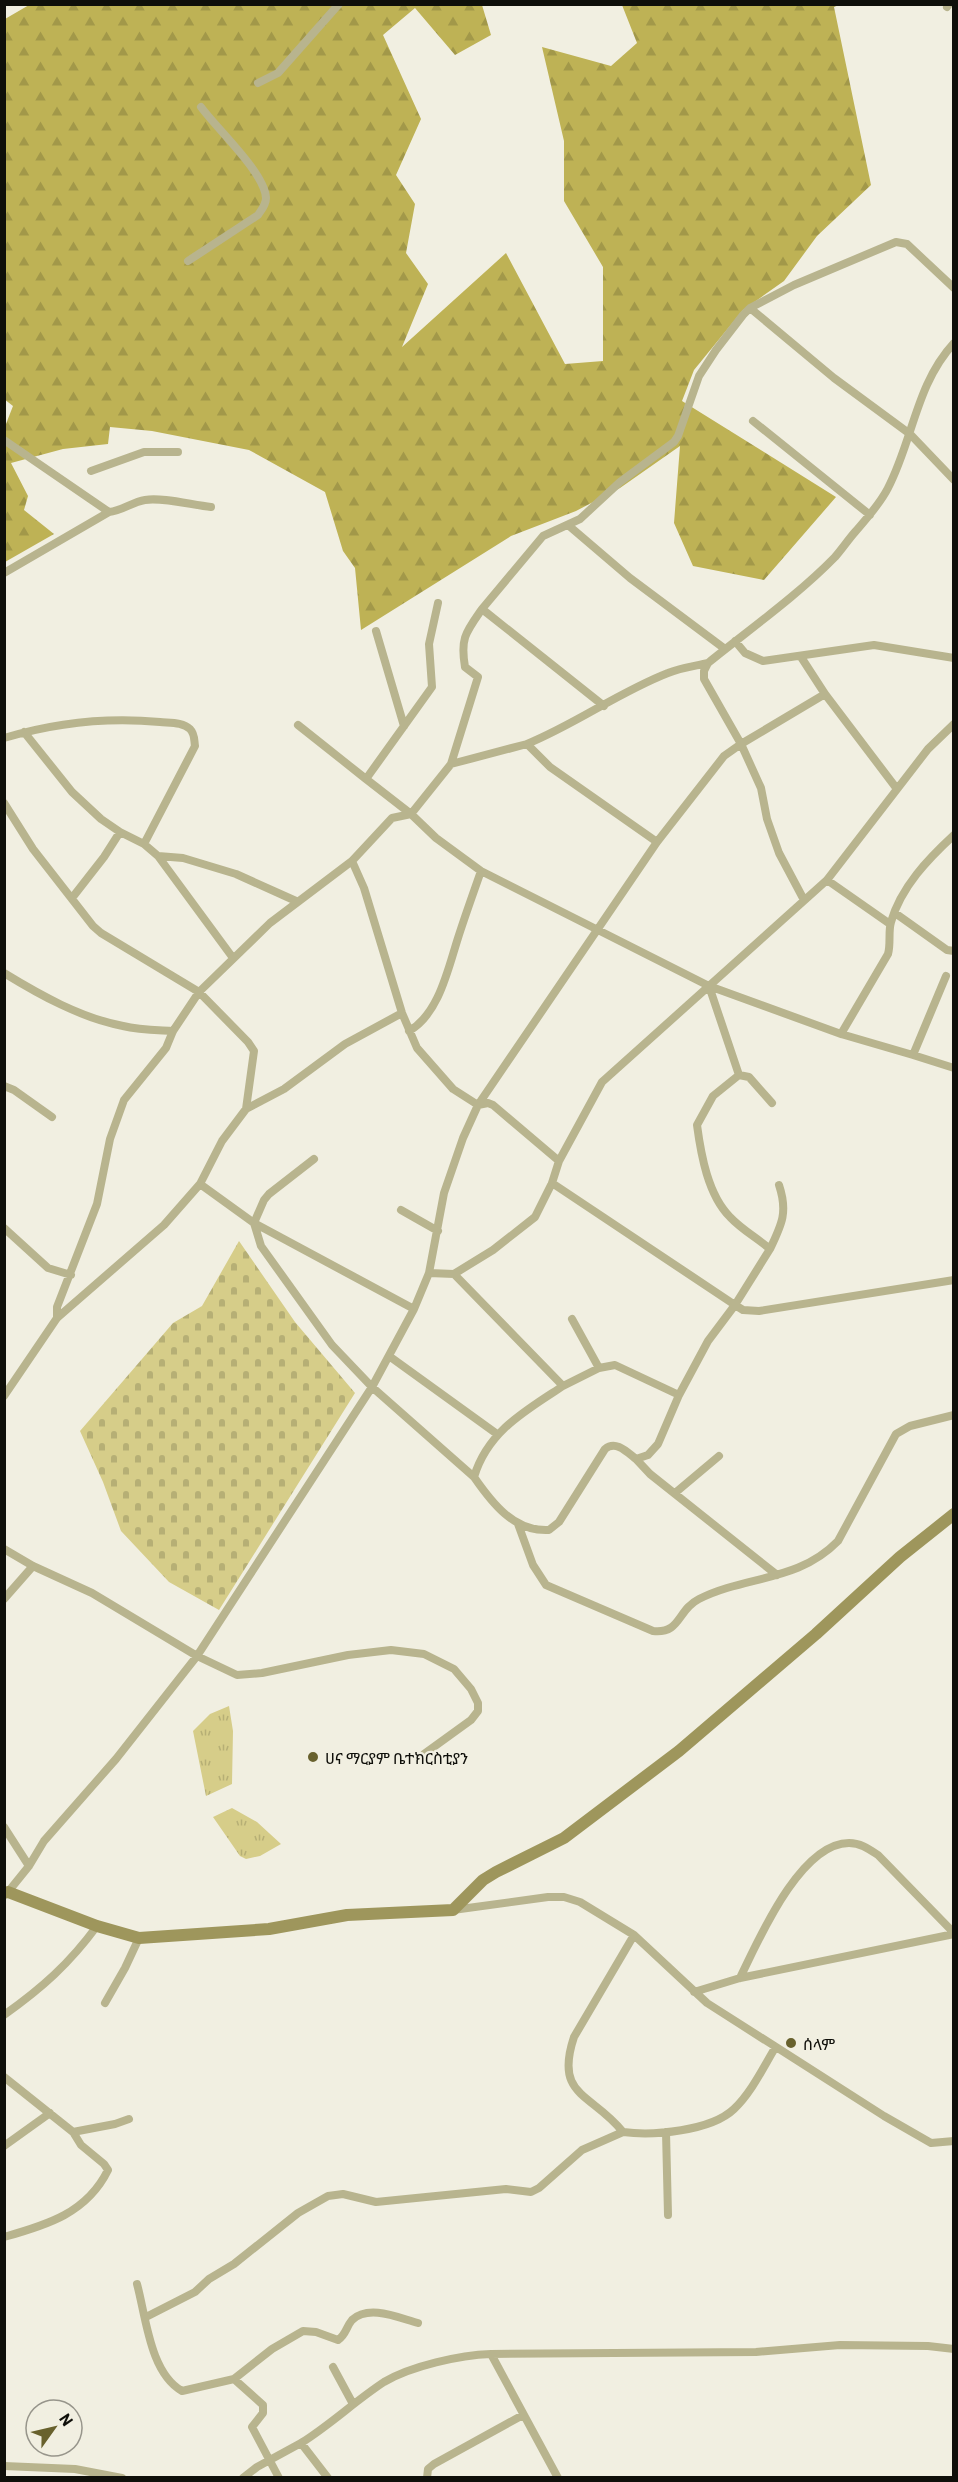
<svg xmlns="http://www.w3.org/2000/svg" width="958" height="2482" font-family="Barlow,'Noto Sans Ethiopic',sans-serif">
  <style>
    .grass { fill: url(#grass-tufts) }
    .forest { fill: url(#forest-firs) }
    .cemetery { fill: url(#cemetery-stones) }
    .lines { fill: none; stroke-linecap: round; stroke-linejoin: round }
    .street { stroke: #b8b48e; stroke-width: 8 }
    .secondary { stroke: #9e965c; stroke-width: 12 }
    .poi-dot { fill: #68612d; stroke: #f1efe1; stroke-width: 2 }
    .labels { text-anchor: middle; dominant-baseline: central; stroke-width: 4.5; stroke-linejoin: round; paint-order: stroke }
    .poi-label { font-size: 16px; fill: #0f0f0a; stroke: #f1efe1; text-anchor: start }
  </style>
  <defs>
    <pattern id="grass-tufts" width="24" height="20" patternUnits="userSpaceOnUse" patternTransform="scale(1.5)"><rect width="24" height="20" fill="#d6cd89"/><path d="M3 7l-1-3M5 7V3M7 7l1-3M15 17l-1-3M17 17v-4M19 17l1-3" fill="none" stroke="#b6af75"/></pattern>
    <pattern id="forest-firs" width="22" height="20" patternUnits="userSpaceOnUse" patternTransform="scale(1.5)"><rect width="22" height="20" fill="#beb255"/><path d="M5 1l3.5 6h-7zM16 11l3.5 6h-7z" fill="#a29849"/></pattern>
    <pattern id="cemetery-stones" width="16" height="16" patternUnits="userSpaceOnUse" patternTransform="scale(1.5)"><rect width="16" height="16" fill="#d6cd89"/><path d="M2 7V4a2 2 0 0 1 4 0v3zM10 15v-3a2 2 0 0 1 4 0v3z" fill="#b6af75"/></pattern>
  </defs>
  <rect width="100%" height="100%" fill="#f1efe1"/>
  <path class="grass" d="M229 1706 233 1731 232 1784 206 1796 193 1731 210 1714Z
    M232 1808 257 1822 281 1844 260 1856 246 1859 240 1856 213 1817Z"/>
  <path class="forest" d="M29 5H482L491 35 455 55 415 8 383 35 421 119 396 175 415 204 406 253 428 284 402 347 506 253 565 364 603 361V267L564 201V141L542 47 611 66 637 43 622 5H839L834 7 871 185 817 236 784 281 743 310 694 370 682 401 836 497 764 580 693 566 674 523 680 446 620 488 576 511 511 536 361 630 355 568 343 551 325 492 249 450 152 431 110 427 108 444 63 449 11 463 28 496 24 510 54 534 5 562 4 429 13 406 4 399 5 19Z"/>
  <path class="cemetery" d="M239 1241 295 1322 355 1393 219 1610 169 1582 121 1531 103 1482 80 1431 173 1323 202 1306Z"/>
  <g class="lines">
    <path class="street" d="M947 7 949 4
      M258 83 278 73 339 4
      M188 261 258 215C262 209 266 205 266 198 265 173 217 129 201 107
      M750 308 834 378 910 434 954 480
      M753 421 870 515
      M4 440 109 512
      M91 471 144 452H178
      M568 525 630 578 725 649
      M4 573 109 512C122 511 132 502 145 500 162 497 192 505 211 507
      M438 603 429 644 432 687 366 779 411 814 451 764 527 744
      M482 609 543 536 580 519 620 482 674 442 678 436 699 376 716 350 743 315 750 308 794 285 896 242 907 244 954 288
      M376 631 404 726
      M735 641 745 653 763 661 874 645 954 658
      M801 657 825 694 897 789
      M298 725 366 779
      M24 732 72 792 101 819 120 832 144 844 158 856 183 858 236 874 296 901
      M4 738C54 723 108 717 160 722 170 723 183 722 190 729 195 734 194 740 195 746L144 844
      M451 764 478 677 465 667C460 638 466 632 482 609L604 706
      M4 803 33 849 93 926 101 933 199 992 248 1042 254 1051 246 1109 222 1141 200 1184 164 1225 57 1318 4 1396
      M657 842 550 767 527 744C576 724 619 692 668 673 680 668 695 666 708 663
      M158 856 233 958
      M352 861 364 888 402 1013 417 1048 453 1089 478 1105 488 1103 493 1105 559 1161
      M827 880 890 924
      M72 898 104 857 120 832
      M804 900 779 853 767 819 761 788 741 744 825 694
      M895 913 947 950 954 951
      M4 973C40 995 81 1018 123 1026 139 1030 156 1030 173 1031
      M946 976 913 1055 954 1068
      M409 1031C439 1014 448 969 458 938 465 916 473 894 481 871
      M841 1034 888 954C891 944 888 932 891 922 901 887 928 859 954 835
      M913 1055 841 1034 709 986 827 880 928 749 954 724
      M739 1075 749 1077 772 1103
      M4 1086 14 1090 52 1117
      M246 1109 284 1089 345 1044 402 1013
      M314 1159 269 1194 264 1200 254 1223 261 1246 332 1345 372 1387 474 1477
      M552 1183 735 1305 770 1249C757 1238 741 1229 730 1217 708 1195 701 1155 697 1125L713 1096 739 1075 709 986
      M200 1184 254 1223 414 1309
      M401 1210 438 1231
      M4 1228 48 1268 71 1275
      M770 1249C782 1224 788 1212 779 1185
      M429 1273 454 1274
      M57 1318V1307L97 1204 110 1139 124 1100 166 1048 173 1031 199 992 270 923 352 861 392 818 411 814 436 838 481 871 709 986 602 1082 559 1161 552 1183 535 1217 493 1250 454 1274 563 1386C525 1411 488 1431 474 1477 492 1503 514 1532 549 1530L559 1522 605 1449C616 1440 627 1452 636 1459L648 1455 658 1444 679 1395 708 1341 735 1305 743 1310 759 1311 954 1280
      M572 1319 599 1368
      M389 1356 497 1434
      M563 1386 599 1368 615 1365 679 1395
      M636 1459 650 1474 777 1575
      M675 1493 719 1456
      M518 1524 533 1565 546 1585 653 1631C681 1634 677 1610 699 1599 747 1575 798 1582 838 1541L896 1434 910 1426 954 1415
      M4 1549 33 1566 92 1593 197 1656 237 1675 262 1673 348 1655 391 1650 424 1654 454 1669 471 1689 478 1703V1711L471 1720 424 1754
      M4 1599 33 1566
      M4 1827 29 1866
      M8 1892 29 1866 44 1841 116 1759 197 1656 372 1387 414 1309 429 1273 444 1193 463 1138 478 1105 657 842 724 756 741 744 704 679V671L708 663C750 629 798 595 835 557 842 549 848 540 855 532 867 518 880 504 888 488 913 440 916 384 954 343
      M453 1910 548 1897H564L580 1902 634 1935 707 2003 884 2116 931 2143 954 2141
      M634 1935 574 2037C554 2097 592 2093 623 2132 653 2136 711 2131 734 2109 751 2093 763 2068 775 2048
      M740 1978C758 1941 800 1843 849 1843 861 1843 869 1849 878 1855L954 1933
      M694 1992 740 1978 954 1934
      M105 2003 125 1968 139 1938
      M4 2015C42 1988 69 1964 97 1926
      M4 2077 73 2132 81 2145 104 2164 108 2170C87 2213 47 2225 4 2237
      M73 2132 115 2124 129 2119
      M666 2132 668 2215
      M4 2146 50 2113
      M137 2284C146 2317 150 2373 182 2391L234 2379 272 2349 303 2331 316 2332 338 2340C346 2335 346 2327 352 2320 369 2304 399 2318 418 2323
      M146 2317 195 2292 209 2279 234 2264 298 2213 328 2196 343 2194 376 2202 506 2189 531 2192 539 2188 582 2150 623 2132
      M491 2354 756 2352 840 2345 928 2346 954 2349
      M333 2367 353 2404
      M234 2379 263 2405V2413L252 2427 279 2478
      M4 2466 75 2469 122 2478
      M243 2478 257 2467 301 2443
      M328 2478 301 2443C330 2425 355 2401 384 2382 411 2366 460 2355 491 2354L558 2478
      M427 2478 428 2469 434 2464 523 2415"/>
    <path class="secondary" d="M4 1893 8 1892 97 1926 139 1938 269 1929 347 1915 453 1910 483 1880 496 1872 564 1838 679 1751 816 1634 900 1557 954 1514"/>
  </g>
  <g class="poi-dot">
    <circle cx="313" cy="1757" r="6"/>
    <circle cx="791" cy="2043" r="6"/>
  </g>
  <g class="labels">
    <g class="poi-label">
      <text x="325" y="1757">ሀና ማርያም ቤተክርስቲያን</text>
      <text x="803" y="2043">ሰላም</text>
    </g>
  </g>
  <rect width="958" height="2482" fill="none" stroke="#0f0f0a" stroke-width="12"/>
  <g transform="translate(54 2428) rotate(56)"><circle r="28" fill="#f1efe1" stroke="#97958b" stroke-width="1.5"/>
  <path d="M0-4.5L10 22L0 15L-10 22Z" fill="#68612d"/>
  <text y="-9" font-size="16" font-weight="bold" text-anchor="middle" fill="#0f0f0a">N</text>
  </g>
</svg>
